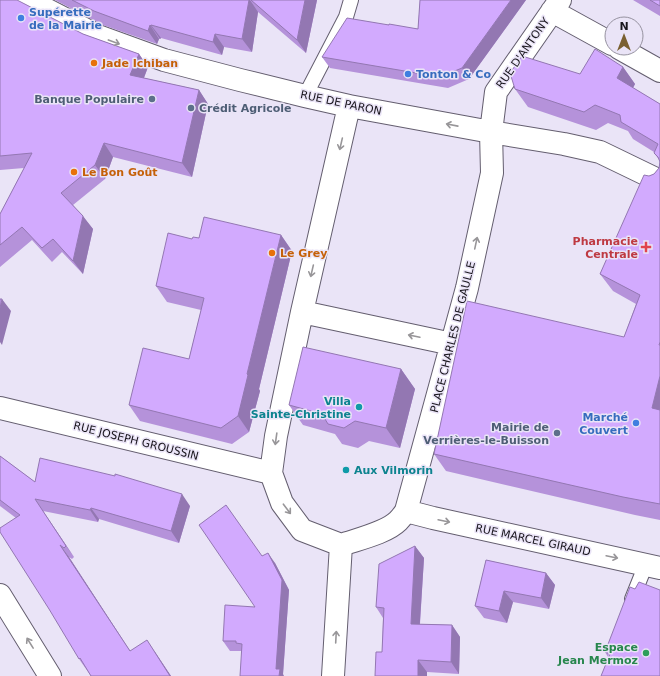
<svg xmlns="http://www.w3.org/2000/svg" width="660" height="676" font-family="'DejaVu Sans',sans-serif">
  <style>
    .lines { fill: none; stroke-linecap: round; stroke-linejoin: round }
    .lane-casing { stroke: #645e6f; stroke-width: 16 }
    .street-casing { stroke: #645e6f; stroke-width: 24 }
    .lane { stroke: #fff; stroke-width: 14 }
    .street { stroke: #fff; stroke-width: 22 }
    .wall { fill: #b592da }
    .shaded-wall { fill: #9377b2 }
    .building { fill: #d2aafe; stroke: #9377b2 }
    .oneway { stroke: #989699 }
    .shop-dot { fill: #3f7fe0; stroke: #eae4f7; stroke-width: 1.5 }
    .food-dot { fill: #e8710a; stroke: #eae4f7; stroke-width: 1.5 }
    .service-dot { fill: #5c6f8a; stroke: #eae4f7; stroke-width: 1.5 }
    .health-dot { fill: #e0444e; stroke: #eae4f7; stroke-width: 1.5 }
    .culture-dot { fill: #0f9aa8; stroke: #eae4f7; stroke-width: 1.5 }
    .leisure-dot { fill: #2e9e5b; stroke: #eae4f7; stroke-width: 1.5 }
    .labels { text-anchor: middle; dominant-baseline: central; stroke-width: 3; stroke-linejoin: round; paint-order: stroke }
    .shop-label { font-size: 11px; font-weight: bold; fill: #366cbe; stroke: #eae4f7; text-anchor: start }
    .street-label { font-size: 11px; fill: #19161d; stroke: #eae4f7 }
    .food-label { font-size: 11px; font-weight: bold; fill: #c56008; stroke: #eae4f7; text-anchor: start }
    .service-label { font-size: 11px; font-weight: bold; fill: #4e5e75; stroke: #eae4f7; text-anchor: end }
    .health-label { font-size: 11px; font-weight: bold; fill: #be3a42; stroke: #eae4f7; text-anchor: end }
    .culture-label { font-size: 11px; font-weight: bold; fill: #0d838f; stroke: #eae4f7; text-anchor: end }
    .leisure-label { font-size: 11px; font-weight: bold; fill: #27864d; stroke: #eae4f7; text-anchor: end }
  </style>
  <rect width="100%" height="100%" fill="#eae4f7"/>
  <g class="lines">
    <g class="lane-casing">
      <path id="lane" d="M305 96 346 17 351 0
        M632 599 646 564"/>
    </g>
    <g class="street-casing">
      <path id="street" d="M28 0 98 36 164 60 240 80 305 96 349 106 491 132 564 144 600 152 660 181
        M552 11 612 44
        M619 48 660 71
        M349 106 302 312 276 436 271 473 282 503 302 530 341 545C358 539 386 533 398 521 401 518 404 514 406 511L467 288 492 173 491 132 496 92 560 0
        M302 312 452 344
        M0 408 271 473
        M406 511 433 518 660 568
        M0 595 50 676
        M333 676 341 545"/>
    </g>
    <use href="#lane" class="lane"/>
    <use href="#street" class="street"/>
  </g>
  <path class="wall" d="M0 0 83 34 139 54 148 67 144 78 199 90 208 104 192 177 113 157 105 179 73 205 93 229 83 274 62 252 52 262 32 240 0 267V214L24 168 0 170Z
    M55 0H317L306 53 258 12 252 52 224 47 222 55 161 38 160 39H159L157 44 103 25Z
    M420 0H526L469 79 448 88 330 68 322 57 389 25 418 29Z
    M633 0H660V16Z
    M623 67 635 84 633 88 660 104V161L654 153V152L633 139 628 131 608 123 596 130 528 107 515 89 580 74Z
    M660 162V520L635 515 446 471 434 454 624 337 636 304 613 291 600 274 649 176 654 174 659 168Z
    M281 235 292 251 259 389 260 391 249 432 232 444 140 421 129 405 189 359 201 310 167 302 156 286 192 239Z
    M401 369 415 389 400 448 369 441 358 448 342 444 335 434 303 425 289 405Z
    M0 456 35 482 190 506 179 543 99 519 98 522 43 511 74 557 72 559 69 557 130 651 155 652 171 676H91L79 659 16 518 0 506Z
    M415 546 424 558 420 624 452 625 460 637 459 674 427 672V676H375L382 652 383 618 376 607Z
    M262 556 275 563 289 590 283 674 242 651H230L223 641 255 607Z
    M486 560 546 573 555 585 549 609 513 602 507 623 484 618 475 606Z
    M635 589 608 657 605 652Z"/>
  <path class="shaded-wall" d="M249 0H250L258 12 252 52 242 39Z
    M305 0H317L306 53 297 40Z
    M511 0H526L469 79 462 68Z
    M150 25 159 39 157 44 148 31Z
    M151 25 161 38 160 39 151 26Z
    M215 34 224 47 222 55 213 42Z
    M139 54 148 67 140 88 130 75Z
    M623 67 635 84 629 95 617 78Z
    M199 90 208 104 192 177 182 163Z
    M104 143 113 157 105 179 95 165Z
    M83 216 93 229 83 274 73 261Z
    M281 235 292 251 259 389 260 391 249 432 238 416 247 374Z
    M2 299 11 311 2 345 0 342V308Z
    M401 369 415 389 400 448 386 428Z
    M660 376V419L652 408Z
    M182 494 190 506 179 543 171 531Z
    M35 499 43 511 74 557 66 546Z
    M91 508 99 519 98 522 90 510Z
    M60 545 69 557 138 663 130 651Z
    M415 546 424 558 419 636 411 624Z
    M268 553 275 563 289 590 283 674 284 676H279L276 669Z
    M546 573 555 585 549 609 541 598Z
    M504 591 513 602 507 623 499 611Z
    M452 625 460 637 459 674 451 662Z
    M147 640 171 676H170Z
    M418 660 427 672V676H418Z"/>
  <path class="building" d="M0 0H17L83 34 139 54 130 75 199 90 182 163 104 143 95 165 61 193 83 216 73 261 53 239 42 248 22 227 0 245V214L32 153 0 156Z
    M72 0H249L242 39 215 34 213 42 151 25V26L150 25 148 31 94 11Z
    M251 0H305L297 40Z
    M420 0H511L462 68 440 77 322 57 347 18 389 25V24L418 29Z
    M650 0H660V6Z
    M595 49 623 67 617 78 660 104V162L658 157 654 153 658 144 621 122 620 115 595 105 584 112 515 89 510 73 522 56 580 74Z
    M660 162V342L659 345H660V376L652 408 660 410V504L623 497 434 454 467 301 624 337 640 295 600 274 644 175 649 176 654 174 659 168Z
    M204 217 281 235 247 374 248 375 238 416 221 428 129 405 143 348 189 359 204 298 156 286 168 233 192 239 193 237 199 238Z
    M0 299H2L0 308Z
    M303 347 401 369 386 428 355 421 344 428 328 424 322 414 289 405Z
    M0 456 35 482 40 458 115 476V474L182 494 171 531 91 508 90 510 35 499 66 546 64 548 60 545 130 651 147 640 170 676H91L80 658 79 659 49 609 0 532V528L20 515 0 500Z
    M226 505 262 556 268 553 282 580 276 669H280L279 676H240L242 644 236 643V641H223L225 605 255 607 199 525Z
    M415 546 411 624 452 625 451 662 418 660V676H375L376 652H382L384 608 376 607 379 564Z
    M486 560 546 573 541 598 504 591 499 611 475 606Z
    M639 582 660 590V676H601L610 654 605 652 630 587 635 589Z"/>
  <defs><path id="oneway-shaft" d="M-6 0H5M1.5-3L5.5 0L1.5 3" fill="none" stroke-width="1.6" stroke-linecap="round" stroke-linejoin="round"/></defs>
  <g class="oneway">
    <use href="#oneway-shaft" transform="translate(114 42) rotate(20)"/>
    <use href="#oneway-shaft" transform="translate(452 125) rotate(-169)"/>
    <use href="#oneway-shaft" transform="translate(341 144) rotate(103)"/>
    <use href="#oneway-shaft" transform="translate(476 243) rotate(-78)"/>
    <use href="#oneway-shaft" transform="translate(312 271) rotate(103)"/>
    <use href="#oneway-shaft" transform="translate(414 336) rotate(-168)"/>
    <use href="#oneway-shaft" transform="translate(276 439) rotate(98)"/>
    <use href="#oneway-shaft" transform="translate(287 509) rotate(53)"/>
    <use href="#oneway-shaft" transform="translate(444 521) rotate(12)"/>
    <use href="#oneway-shaft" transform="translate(612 557) rotate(12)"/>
    <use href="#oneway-shaft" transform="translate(336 637) rotate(-87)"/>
    <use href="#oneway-shaft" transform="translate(30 643) rotate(-122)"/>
  </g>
  <g class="shop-dot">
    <circle cx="21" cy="18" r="4"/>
    <circle cx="408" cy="74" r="4"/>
    <circle cx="636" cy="423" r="4"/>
  </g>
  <g class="food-dot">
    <circle cx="94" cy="63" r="4"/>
    <circle cx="74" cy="172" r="4"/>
    <circle cx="272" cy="253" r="4"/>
  </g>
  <g class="service-dot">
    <circle cx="152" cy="99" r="4"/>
    <circle cx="191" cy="108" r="4"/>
    <circle cx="557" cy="433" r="4"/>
  </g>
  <path class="health-dot" d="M644 241h4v4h4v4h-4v4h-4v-4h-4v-4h4z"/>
  <g class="culture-dot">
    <circle cx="359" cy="407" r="4"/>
    <circle cx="346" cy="470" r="4"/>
  </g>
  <circle class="leisure-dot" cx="646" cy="653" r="4"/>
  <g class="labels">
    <g class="shop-label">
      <text x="29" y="12">Supérette<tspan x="29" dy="13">de la Mairie</tspan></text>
      <text x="416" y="74">Tonton &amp; Co</text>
      <text x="628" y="417" text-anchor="end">Marché<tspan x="628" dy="13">Couvert</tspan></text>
    </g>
    <g class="street-label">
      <text transform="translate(523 53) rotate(-55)">RUE D'ANTONY</text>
      <text transform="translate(341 103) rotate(12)">RUE DE PARON</text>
      <text transform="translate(453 337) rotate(-76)">PLACE CHARLES DE GAULLE</text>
      <text transform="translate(136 441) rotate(14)">RUE JOSEPH GROUSSIN</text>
      <text transform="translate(533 540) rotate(12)">RUE MARCEL GIRAUD</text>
    </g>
    <g class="food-label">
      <text x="102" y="63">Jade Ichiban</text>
      <text x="82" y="172">Le Bon Goût</text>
      <text x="280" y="253">Le Grey</text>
    </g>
    <g class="service-label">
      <text x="144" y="99">Banque Populaire</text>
      <text x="199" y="108" text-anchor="start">Crédit Agricole</text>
      <text x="549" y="427">Mairie de<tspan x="549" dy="13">Verrières-le-Buisson</tspan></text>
    </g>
    <g class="health-label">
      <text x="638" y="241">Pharmacie<tspan x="638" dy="13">Centrale</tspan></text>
    </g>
    <g class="culture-label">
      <text x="351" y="401">Villa<tspan x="351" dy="13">Sainte-Christine</tspan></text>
      <text x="354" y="470" text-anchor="start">Aux Vilmorin</text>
    </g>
    <g class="leisure-label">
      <text x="638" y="647">Espace<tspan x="638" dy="13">Jean Mermoz</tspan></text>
    </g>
  </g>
  <g transform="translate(624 36)"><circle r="19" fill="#eae4f7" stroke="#9692a0"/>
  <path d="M0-3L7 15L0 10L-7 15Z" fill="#7a6031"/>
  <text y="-6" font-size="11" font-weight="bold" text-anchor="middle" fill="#19161d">N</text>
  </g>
</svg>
